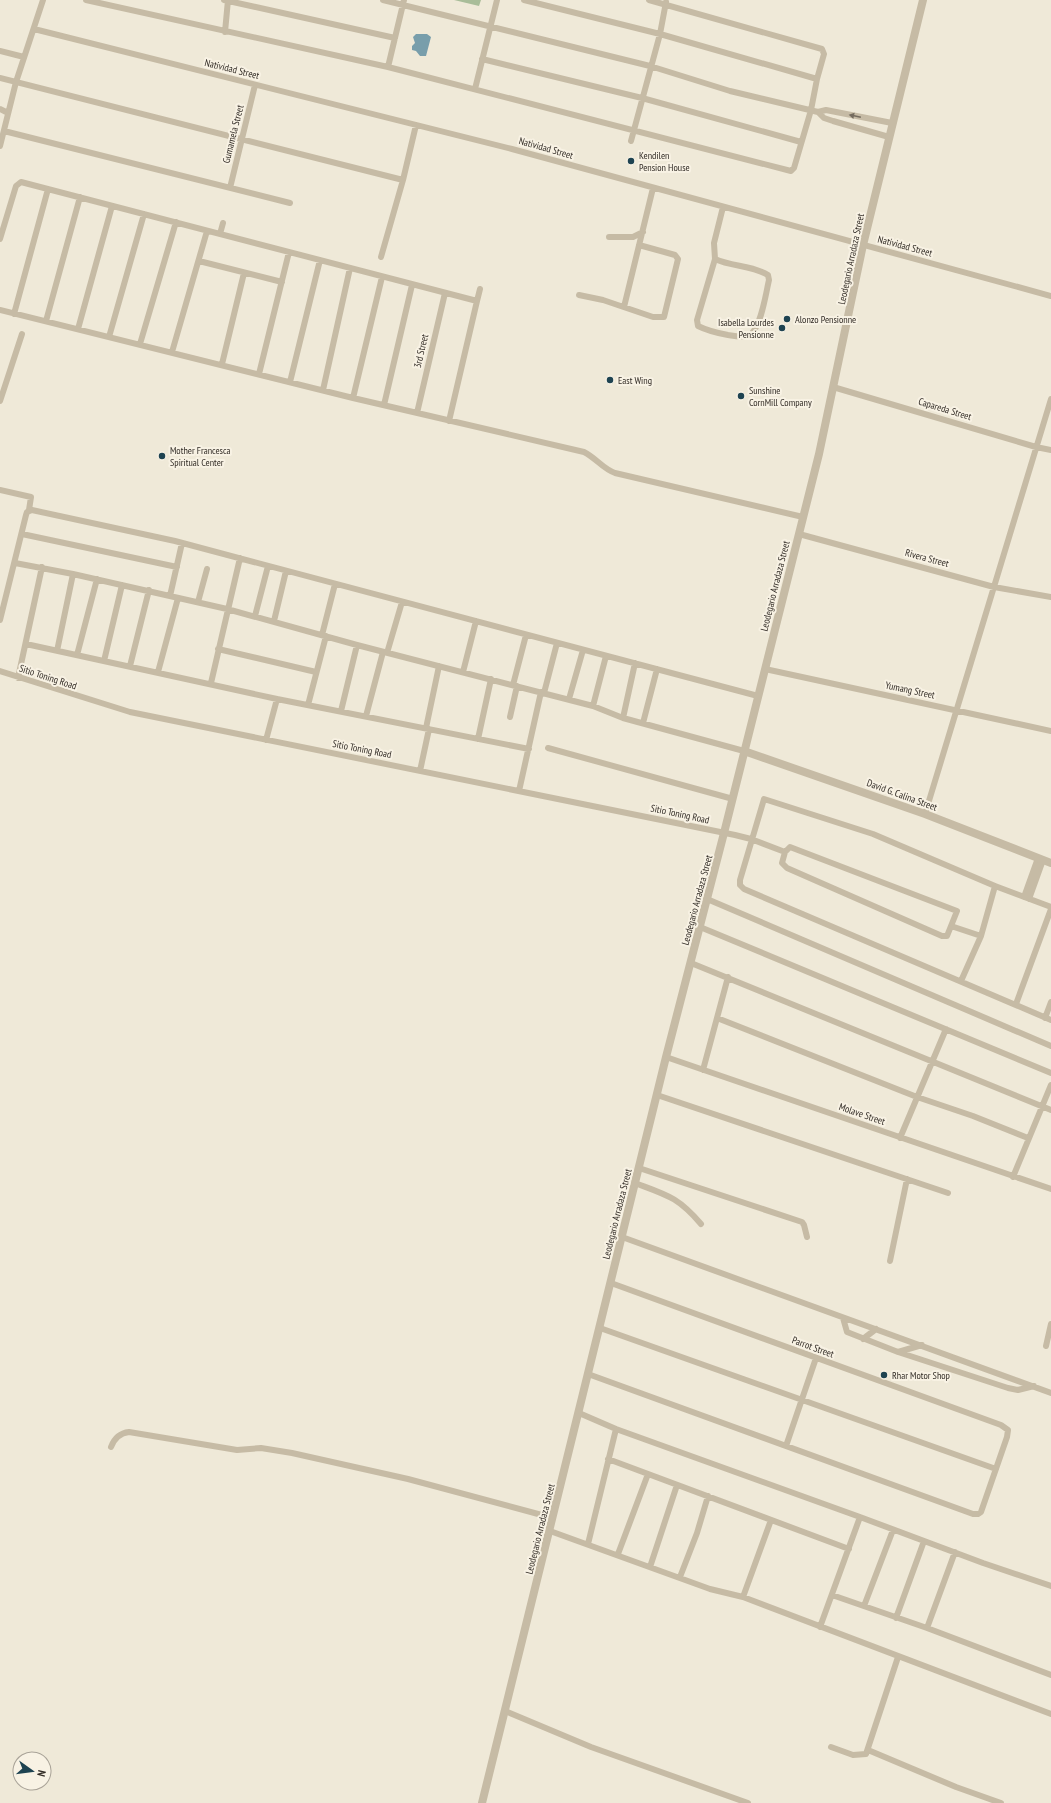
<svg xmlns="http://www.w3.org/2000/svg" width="1051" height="1803" font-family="'PT Sans Narrow',sans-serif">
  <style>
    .green { fill: #a9bd99 }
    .water { fill: #789eab }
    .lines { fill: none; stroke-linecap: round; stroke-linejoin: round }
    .minor { stroke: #c6bba5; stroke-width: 6 }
    .tertiary { stroke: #c6bba5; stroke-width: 8 }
    .oneway { fill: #756c5f }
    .poi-dot { fill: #1e4351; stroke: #f8f2e4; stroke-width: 1.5 }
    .labels { text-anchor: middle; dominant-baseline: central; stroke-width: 4; stroke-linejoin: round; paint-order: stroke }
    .street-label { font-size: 10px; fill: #322c26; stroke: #f8f2e4 }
    .poi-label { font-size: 10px; fill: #322c26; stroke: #f8f2e4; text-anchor: start }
  </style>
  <rect width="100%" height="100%" fill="#efe9d8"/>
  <path class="green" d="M454 0H481L479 6Z"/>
  <path class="water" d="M416 34H427L431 37 426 56H420L416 51 412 50V46L415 43 413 37Z"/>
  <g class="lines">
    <path class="minor" d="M86 0 388 67 791 171 794 168 811 110 817 79 824 54 822 49 649 0
      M224 0 395 38
      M383 0 650 66 730 91 818 112 824 118 833 121 889 137
      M524 0 660 34 817 79
      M34 29 512 149 1051 296
      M225 32 228 0
      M0 51 24 57
      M482 59 642 98 801 142
      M388 67 404 0
      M0 78 403 180
      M475 89 497 0
      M0 109 8 113
      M818 112 826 110 892 123
      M4 131 290 203
      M631 141 660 34 666 2
      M0 146 16 82 43 0
      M230 188 255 85
      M220 234 223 223
      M609 237H633L643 232
      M0 239 16 186 21 182 477 301 449 421
      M381 257 403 180 416 125
      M715 259C732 267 752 265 768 275L769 280C766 292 761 330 749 335 743 338 735 336 728 335 717 333 708 331 698 326L697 320 715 259 714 243 723 207
      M199 261 282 282
      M579 295 603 300 653 317H664L678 259 675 255 639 245
      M477 301 480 289
      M624 307 653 188
      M0 310 353 398 584 452C596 458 603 469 615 473L803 517
      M14 314 48 189
      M46 321 80 197
      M78 329 112 206
      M109 337 144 214
      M140 344 176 222
      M172 352 207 231
      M222 364 244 273
      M259 374 289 252
      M290 382 320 260
      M833 387 1036 447 1051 450
      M323 390 350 268
      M353 398 382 277
      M0 401 22 334
      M384 405 412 285
      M417 413 445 293
      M0 490 31 497 29 510
      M22 534 177 567
      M799 534 994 587 1051 597
      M15 563 73 574 227 609 357 645 593 706 623 718 744 751
      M170 596 182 543
      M198 602 207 569
      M255 616 268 566
      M0 620 26 515 27 512 32 510 175 541 758 696
      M274 621 286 571
      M322 635 335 584
      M26 644 277 699 529 749
      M218 649 316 672
      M57 651 73 574
      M387 653 402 602
      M77 655 97 579
      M104 661 122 585
      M130 666 149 590
      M765 669 1051 731
      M0 671 130 712 735 835 751 839 785 852
      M158 672 178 598
      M463 672 476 621
      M18 678 42 567
      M211 683 240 558
      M513 685 526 635
      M544 693 557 643
      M569 699 583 650
      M308 705 326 636
      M593 706 606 656
      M341 711 357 645
      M366 716 383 652
      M510 717 517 686
      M623 718 635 663
      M643 723 657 669
      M426 728 439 666
      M478 739 491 679
      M266 740 277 699
      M548 748 733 799
      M420 771 429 729
      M519 791 541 692
      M925 814 1051 399
      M790 847 957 911 947 936H942L787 868 782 863 785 852Z
      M1024 897 1038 858
      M707 899 1051 1046
      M1029 899 1043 860
      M1051 907 995 886 873 834 764 799 740 880V885L744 889 1051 1020
      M951 926 981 936
      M700 927 1051 1073
      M691 963 1051 1110
      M961 981 981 936 995 886
      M1016 1004 1051 909
      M717 1018 917 1097 973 1116 1028 1138
      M1045 1018 1051 1002
      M666 1057 1051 1189
      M703 1070 728 977
      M657 1095 948 1193
      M900 1138 946 1029
      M639 1168 802 1222 804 1225 807 1237
      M1013 1177 1051 1085
      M635 1183C667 1195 678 1197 701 1224
      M622 1237 1051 1393
      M890 1261 907 1179
      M843 1318 847 1332 898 1352 1008 1388 1018 1390 1034 1386
      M600 1328 996 1469
      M863 1339 876 1329
      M1046 1346 1051 1324
      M898 1352 922 1345
      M588 1374 973 1514H978L981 1512 1007 1437 1008 1430 1001 1425 611 1283
      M579 1413 616 1429 860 1517 983 1563 1051 1586
      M786 1446 816 1358
      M111 1447C114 1439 120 1433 129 1432L237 1450 261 1448 292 1453 408 1479 553 1518
      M608 1459 849 1549
      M550 1531 710 1589 743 1597 1051 1714
      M588 1544 616 1429
      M618 1554 648 1474
      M650 1567 677 1485
      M680 1577 697 1533 708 1496
      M832 1595 927 1628 1051 1675
      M743 1597 771 1520
      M864 1606 893 1530
      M896 1618 924 1541
      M820 1627 860 1517
      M927 1628 955 1552
      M505 1711 591 1747 748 1803
      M831 1747 853 1755 866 1754 898 1657
      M868 1750 956 1787 1001 1803"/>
    <path class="tertiary" d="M744 751 925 814 1051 863
      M482 1803 666 1057 724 833 819 454 863 245 923 0"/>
  </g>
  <defs><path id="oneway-solid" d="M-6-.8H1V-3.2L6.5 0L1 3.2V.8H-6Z"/></defs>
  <use class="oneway" href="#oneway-solid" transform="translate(855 116) rotate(-168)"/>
  <g class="poi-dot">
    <circle cx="631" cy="161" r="4"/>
    <circle cx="787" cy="319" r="4"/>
    <circle cx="782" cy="328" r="4"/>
    <circle cx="610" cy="380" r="4"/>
    <circle cx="741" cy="396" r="4"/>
    <circle cx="162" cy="456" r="4"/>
    <circle cx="884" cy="1375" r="4"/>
  </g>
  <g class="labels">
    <g class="street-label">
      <text transform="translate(232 69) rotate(14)">Natividad Street</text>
      <text transform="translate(233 134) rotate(-76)">Gumamela Street</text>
      <text transform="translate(546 148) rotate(16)">Natividad Street</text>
      <text transform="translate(905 246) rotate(15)">Natividad Street</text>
      <text transform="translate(851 259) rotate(-78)">Leodegario Arradaza Street</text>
      <text transform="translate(421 351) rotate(-77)">3rd Street</text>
      <text transform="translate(945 409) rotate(17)">Capareda Street</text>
      <text transform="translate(927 558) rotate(15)">Rivera Street</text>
      <text transform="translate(775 586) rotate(-76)">Leodegario Arradaza Street</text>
      <text transform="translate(48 677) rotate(18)">Sitio Toning Road</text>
      <text transform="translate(910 690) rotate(12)">Yumang Street</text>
      <text transform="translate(362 749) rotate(11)">Sitio Toning Road</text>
      <text transform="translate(902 795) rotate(20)">David G. Calina Street</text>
      <text transform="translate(680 814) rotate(12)">Sitio Toning Road</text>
      <text transform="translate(697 900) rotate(-75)">Leodegario Arradaza Street</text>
      <text transform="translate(862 1114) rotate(19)">Molave Street</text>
      <text transform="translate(617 1214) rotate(-76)">Leodegario Arradaza Street</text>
      <text transform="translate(813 1347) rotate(20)">Parrot Street</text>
      <text transform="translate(540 1529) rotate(-76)">Leodegario Arradaza Street</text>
    </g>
    <g class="poi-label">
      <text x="639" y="155">Kendilen<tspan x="639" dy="12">Pension House</tspan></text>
      <text x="795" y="319">Alonzo Pensionne</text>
      <text x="774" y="322" text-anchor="end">Isabella Lourdes<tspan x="774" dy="12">Pensionne</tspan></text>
      <text x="618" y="380">East Wing</text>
      <text x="749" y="390">Sunshine<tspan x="749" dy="12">CornMill Company</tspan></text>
      <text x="170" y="450">Mother Francesca<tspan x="170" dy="12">Spiritual Center</tspan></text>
      <text x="892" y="1375">Rhar Motor Shop</text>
    </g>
  </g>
  <g transform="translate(32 1771) rotate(104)"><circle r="19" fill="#f8f2e4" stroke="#a9a398"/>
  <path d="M0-3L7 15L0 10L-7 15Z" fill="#1e4351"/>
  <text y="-6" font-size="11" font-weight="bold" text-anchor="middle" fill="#322c26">N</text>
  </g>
</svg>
